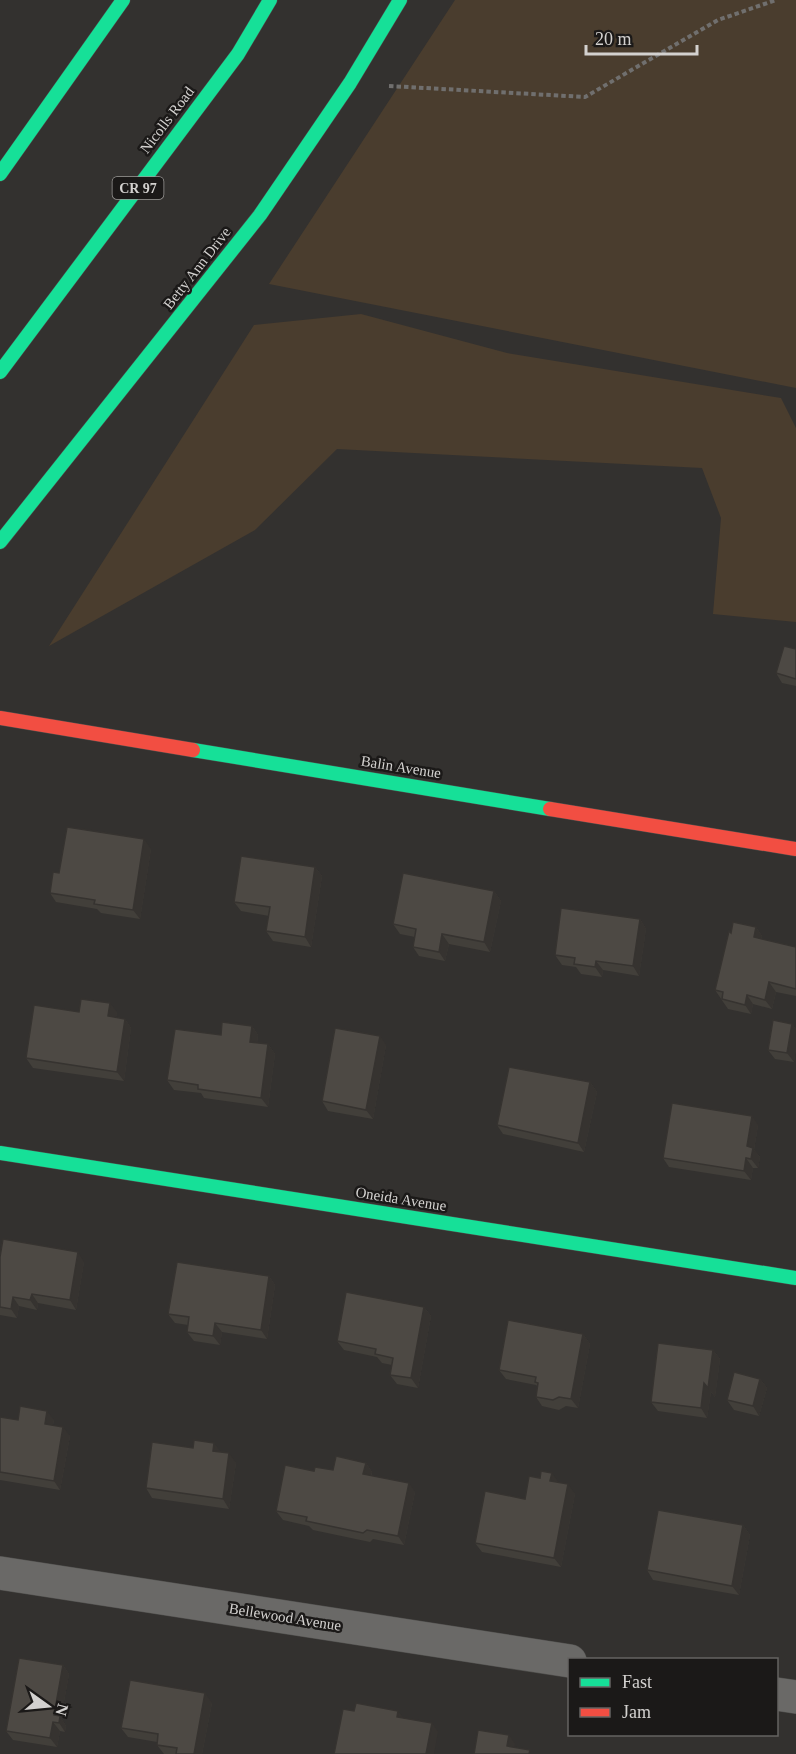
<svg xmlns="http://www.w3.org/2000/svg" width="796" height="1754" font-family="'Times New Roman',serif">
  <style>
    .green { fill: #4a3d2e }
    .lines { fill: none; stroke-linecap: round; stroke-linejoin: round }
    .street-casing { stroke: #4f4e4c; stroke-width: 34 }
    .fast-casing { stroke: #4f4e4c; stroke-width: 15 }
    .jam-casing { stroke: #4f4e4c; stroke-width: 15 }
    .path { stroke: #706f6e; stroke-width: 4; stroke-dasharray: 4.5 3; stroke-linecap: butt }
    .street { stroke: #6a6967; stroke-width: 33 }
    .fast { stroke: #16e098; stroke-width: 14 }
    .jam { stroke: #f24e42; stroke-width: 14 }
    .wall { fill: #423f3a }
    .shaded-wall { fill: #363330 }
    .building { fill: #4d4944; stroke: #363330; stroke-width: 1.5 }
    .labels { text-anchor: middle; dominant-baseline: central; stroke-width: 5; stroke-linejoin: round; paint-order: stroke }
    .shield { fill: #1b1918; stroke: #9c9a98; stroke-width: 1.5 }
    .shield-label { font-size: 14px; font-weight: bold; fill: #d3d1cf }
    .street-label { font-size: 15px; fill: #d3d1cf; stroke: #1b1918 }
  </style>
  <rect width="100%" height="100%" fill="#33312f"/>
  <path class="green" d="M455 0H796V388L269 284Z
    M361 314 507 353 781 398 796 428V622L713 614 721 518 702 468 337 449 255 530 49 646 254 325Z"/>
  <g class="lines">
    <g class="street-casing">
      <path id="street" d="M0 1573 570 1661
        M776 1694 796 1697"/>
    </g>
    <g class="fast-casing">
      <path id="fast" d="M0 174 123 0
        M0 372 238 54 270 0
        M0 542 260 215 350 83 400 0
        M193 750 550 809
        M0 1153 796 1278"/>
    </g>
    <g class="jam-casing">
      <path id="jam" d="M0 718 193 750
        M550 809 796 849"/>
    </g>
    <path class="path" d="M389 86 585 97 718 20 776 0"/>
    <use href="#street" class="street"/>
    <use href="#fast" class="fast"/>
    <use href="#jam" class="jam"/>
  </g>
  <path class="wall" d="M796 649V686L782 683 776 673Z
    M151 849 140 919 101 913 97 909 56 902 50 893 59 873Z
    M315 867 322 876 311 947 273 941 266 931 269 916 241 911 234 902Z
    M494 891 501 901 490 952 449 944 445 961 419 956 413 947 415 937 400 934 393 924Z
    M640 919 646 929 639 976 603 970 602 977 581 974 576 967 562 965 555 955Z
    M756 927 762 936V939L796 947V996L776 992 772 1009 753 1004 751 1014 728 1009 715 990 731 933Z
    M79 1012H117L116 1017 125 1019 131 1028 124 1081 33 1068 26 1058Z
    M792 1024 796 1029V1048L794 1062 775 1059 768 1050Z
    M252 1026 258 1035 257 1043 268 1044 275 1054 268 1107 204 1098 201 1093 174 1090 167 1080 221 1035Z
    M386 1045 373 1119 328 1111 322 1101Z
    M590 1082 597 1092 584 1152 503 1134 497 1125Z
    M758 1125 754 1150 760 1157 758 1168H753L751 1180 669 1167 663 1158Z
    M0 1257 84 1262 76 1310 38 1303 37 1310 19 1306 17 1318 0 1315Z
    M269 1276 275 1285 267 1339 222 1332 220 1345 194 1341 187 1332 188 1325 175 1323 168 1314Z
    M424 1307 431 1316 418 1388 397 1384 390 1375 392 1365 382 1363 377 1357 344 1350 337 1341Z
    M583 1334 590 1344 578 1408 566 1406 559 1410 542 1406 536 1397 538 1387 536 1385 506 1379 499 1370Z
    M713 1350 720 1359 715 1397 711 1392 707 1418 658 1411 651 1402Z
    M760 1379 767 1388 759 1416 734 1410 727 1400Z
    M0 1417 18 1420H54L53 1425 70 1436 60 1490 0 1480Z
    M221 1452 236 1463 229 1509 152 1498 146 1488Z
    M366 1463 372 1472V1475L415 1492 404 1545 373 1539 370 1542 313 1530 309 1526 283 1520 276 1511 333 1470Z
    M559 1483 575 1494 561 1567 482 1552 475 1543Z
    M743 1525 750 1535 739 1595 653 1580 647 1570Z
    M63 1665 69 1674 61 1718 66 1726 65 1732 60 1731 57 1747 13 1740 6 1731Z
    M212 1703 202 1754H164L157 1745V1742L128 1737 121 1728Z"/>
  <path class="shaded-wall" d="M144 839 151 849 140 919 133 910Z
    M315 867 322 876 311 947 305 937Z
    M494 891 501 901 490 952 484 942Z
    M640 919 646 929 639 976 633 966Z
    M756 927 762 936 760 946 754 937Z
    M442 934 449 944 445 961 439 952Z
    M596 961 603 970 602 977 595 967Z
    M769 982 776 992 772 1009 765 1000Z
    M747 995 753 1004 751 1014 745 1005Z
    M110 1003 117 1012 115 1026 108 1016Z
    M125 1019 131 1028 124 1081 117 1072Z
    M792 1024 796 1029V1048L794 1062 787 1053Z
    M252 1026 258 1035 256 1051 250 1042Z
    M380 1036 386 1045 373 1119 366 1110Z
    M268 1044 275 1054 268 1107 261 1098Z
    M590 1082 597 1092 584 1152 578 1143Z
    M752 1116 758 1125 754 1150 760 1157 758 1168 751 1159 747 1146Z
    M746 1158 753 1168 751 1180 744 1171Z
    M78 1252 84 1262 76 1310 70 1300Z
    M269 1276 275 1285 267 1339 261 1330Z
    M32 1294 38 1303 37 1310 30 1300Z
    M13 1297 19 1306 17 1318 11 1309Z
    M424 1307 431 1316 418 1388 411 1378Z
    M215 1323 222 1332 220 1345 213 1336Z
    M583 1334 590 1344 578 1408 571 1399Z
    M713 1350 720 1359 715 1397 708 1388Z
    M760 1379 767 1388 759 1416 753 1406Z
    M704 1383 711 1392 707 1418 701 1408Z
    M47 1411 54 1420 51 1433 45 1424Z
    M63 1427 70 1436 60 1490 54 1481Z
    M214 1443 221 1452 213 1451Z
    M229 1453 236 1463 229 1509 223 1499Z
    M366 1463 372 1472 370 1483 363 1474Z
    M552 1473 559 1483 550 1481Z
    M409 1483 415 1492 404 1545 398 1536Z
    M568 1484 575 1494 561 1567 554 1558Z
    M743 1525 750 1535 739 1595 732 1586Z
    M63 1665 69 1674 61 1718 66 1726 65 1732 54 1715Z
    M205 1693 212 1703 202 1754H194Z
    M398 1711 405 1720 397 1717Z
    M53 1722 60 1731 57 1747 50 1738Z
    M432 1723 438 1732 434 1754H426Z
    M509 1735 515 1744 514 1754 507 1746Z"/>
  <path class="building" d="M784 646 796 649V679L776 673Z
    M67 827 144 839 133 910 94 904 95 900 50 893 53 872 59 873Z
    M241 856 315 867 305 937 266 931 270 907 234 902Z
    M403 873 494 891 484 942 442 934 439 952 413 947 416 929 393 924Z
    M561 908 640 919 633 966 596 961 595 967 574 964 575 958 555 955Z
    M733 922 756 927 754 937 796 947V989L769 982 765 1000 747 995 745 1005 722 999 723 992 715 990 729 931 731 933Z
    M81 999 110 1003 108 1016 125 1019 117 1072 26 1058 34 1005 79 1012Z
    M773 1020 792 1024 787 1053 768 1050Z
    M222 1022 252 1026 250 1042 268 1044 261 1098 198 1089V1085L167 1080 175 1029 221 1035Z
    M335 1028 380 1036 366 1110 322 1101Z
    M509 1067 590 1082 578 1143 497 1125Z
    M672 1103 752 1116 747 1146 753 1148 751 1159 746 1158 744 1171 663 1158Z
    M3 1239 78 1252 70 1300 32 1294 30 1300 13 1297 11 1309 0 1307V1257Z
    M177 1262 269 1276 261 1330 215 1323 213 1336 187 1332 189 1317 168 1314Z
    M346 1292 424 1307 411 1378 390 1375 393 1358 375 1354 376 1349 337 1341Z
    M508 1320 583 1334 571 1399 559 1397 553 1400 536 1397 538 1383 535 1382 536 1377 499 1370Z
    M658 1343 713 1350 708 1388 704 1383 701 1408 651 1402Z
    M734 1372 760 1379 753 1406 727 1400Z
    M20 1406 47 1411 45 1424 63 1427 54 1481 0 1472V1417L18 1420Z
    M194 1440 214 1443 213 1451 229 1453 223 1499 146 1488 152 1442 193 1448Z
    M336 1456 366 1463 363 1474 409 1483 398 1536 367 1530 363 1533 306 1521 307 1517 276 1511 285 1465 314 1471 315 1467 333 1470Z
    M541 1471 552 1473 550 1481 568 1484 554 1558 475 1543 485 1491 525 1499 529 1476 540 1478Z
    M658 1510 743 1525 732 1586 647 1570Z
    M19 1658 63 1665 54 1715 60 1716 59 1723 53 1722 50 1738 6 1731Z
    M130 1680 205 1693 194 1754H176L177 1748 157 1745 158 1734 121 1728Z
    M356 1703 398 1711 397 1717 432 1723 426 1754H334L343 1709 354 1711Z
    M478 1730 509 1735 507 1746 530 1750 529 1754H474Z"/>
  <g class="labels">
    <rect class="shield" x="112.5" y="177" width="51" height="22" rx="4.5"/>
    <g class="shield-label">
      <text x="138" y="188">CR 97</text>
    </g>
    <g class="street-label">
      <text transform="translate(167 120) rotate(-53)">Nicolls Road</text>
      <text transform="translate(197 268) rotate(-52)">Betty Ann Drive</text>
      <text transform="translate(401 767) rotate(9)">Balin Avenue</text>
      <text transform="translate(401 1199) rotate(9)">Oneida Avenue</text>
      <text transform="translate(285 1617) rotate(9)">Bellewood Avenue</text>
    </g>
  </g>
  <rect x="568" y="1658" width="210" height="78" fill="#1b1918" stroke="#656361" stroke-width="1.5"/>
  <rect x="580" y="1678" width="30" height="9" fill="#16e098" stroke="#656361" stroke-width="1.5"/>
  <text x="622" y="1688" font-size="18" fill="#d3d1cf">Fast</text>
  <rect x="580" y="1708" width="30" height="9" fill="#f24e42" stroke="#656361" stroke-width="1.5"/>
  <text x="622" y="1718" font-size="18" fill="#d3d1cf">Jam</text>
  <g transform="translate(48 1706) rotate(105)" stroke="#1b1918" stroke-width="4.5" paint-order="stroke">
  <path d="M0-4.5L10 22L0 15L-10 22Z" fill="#d3d1cf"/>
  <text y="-9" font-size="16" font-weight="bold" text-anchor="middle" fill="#d3d1cf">N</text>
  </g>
  <path d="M586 45v9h111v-9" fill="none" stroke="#d3d1cf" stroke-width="3"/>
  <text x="595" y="45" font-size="18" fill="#d3d1cf" stroke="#1b1918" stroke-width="4.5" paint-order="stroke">20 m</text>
</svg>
